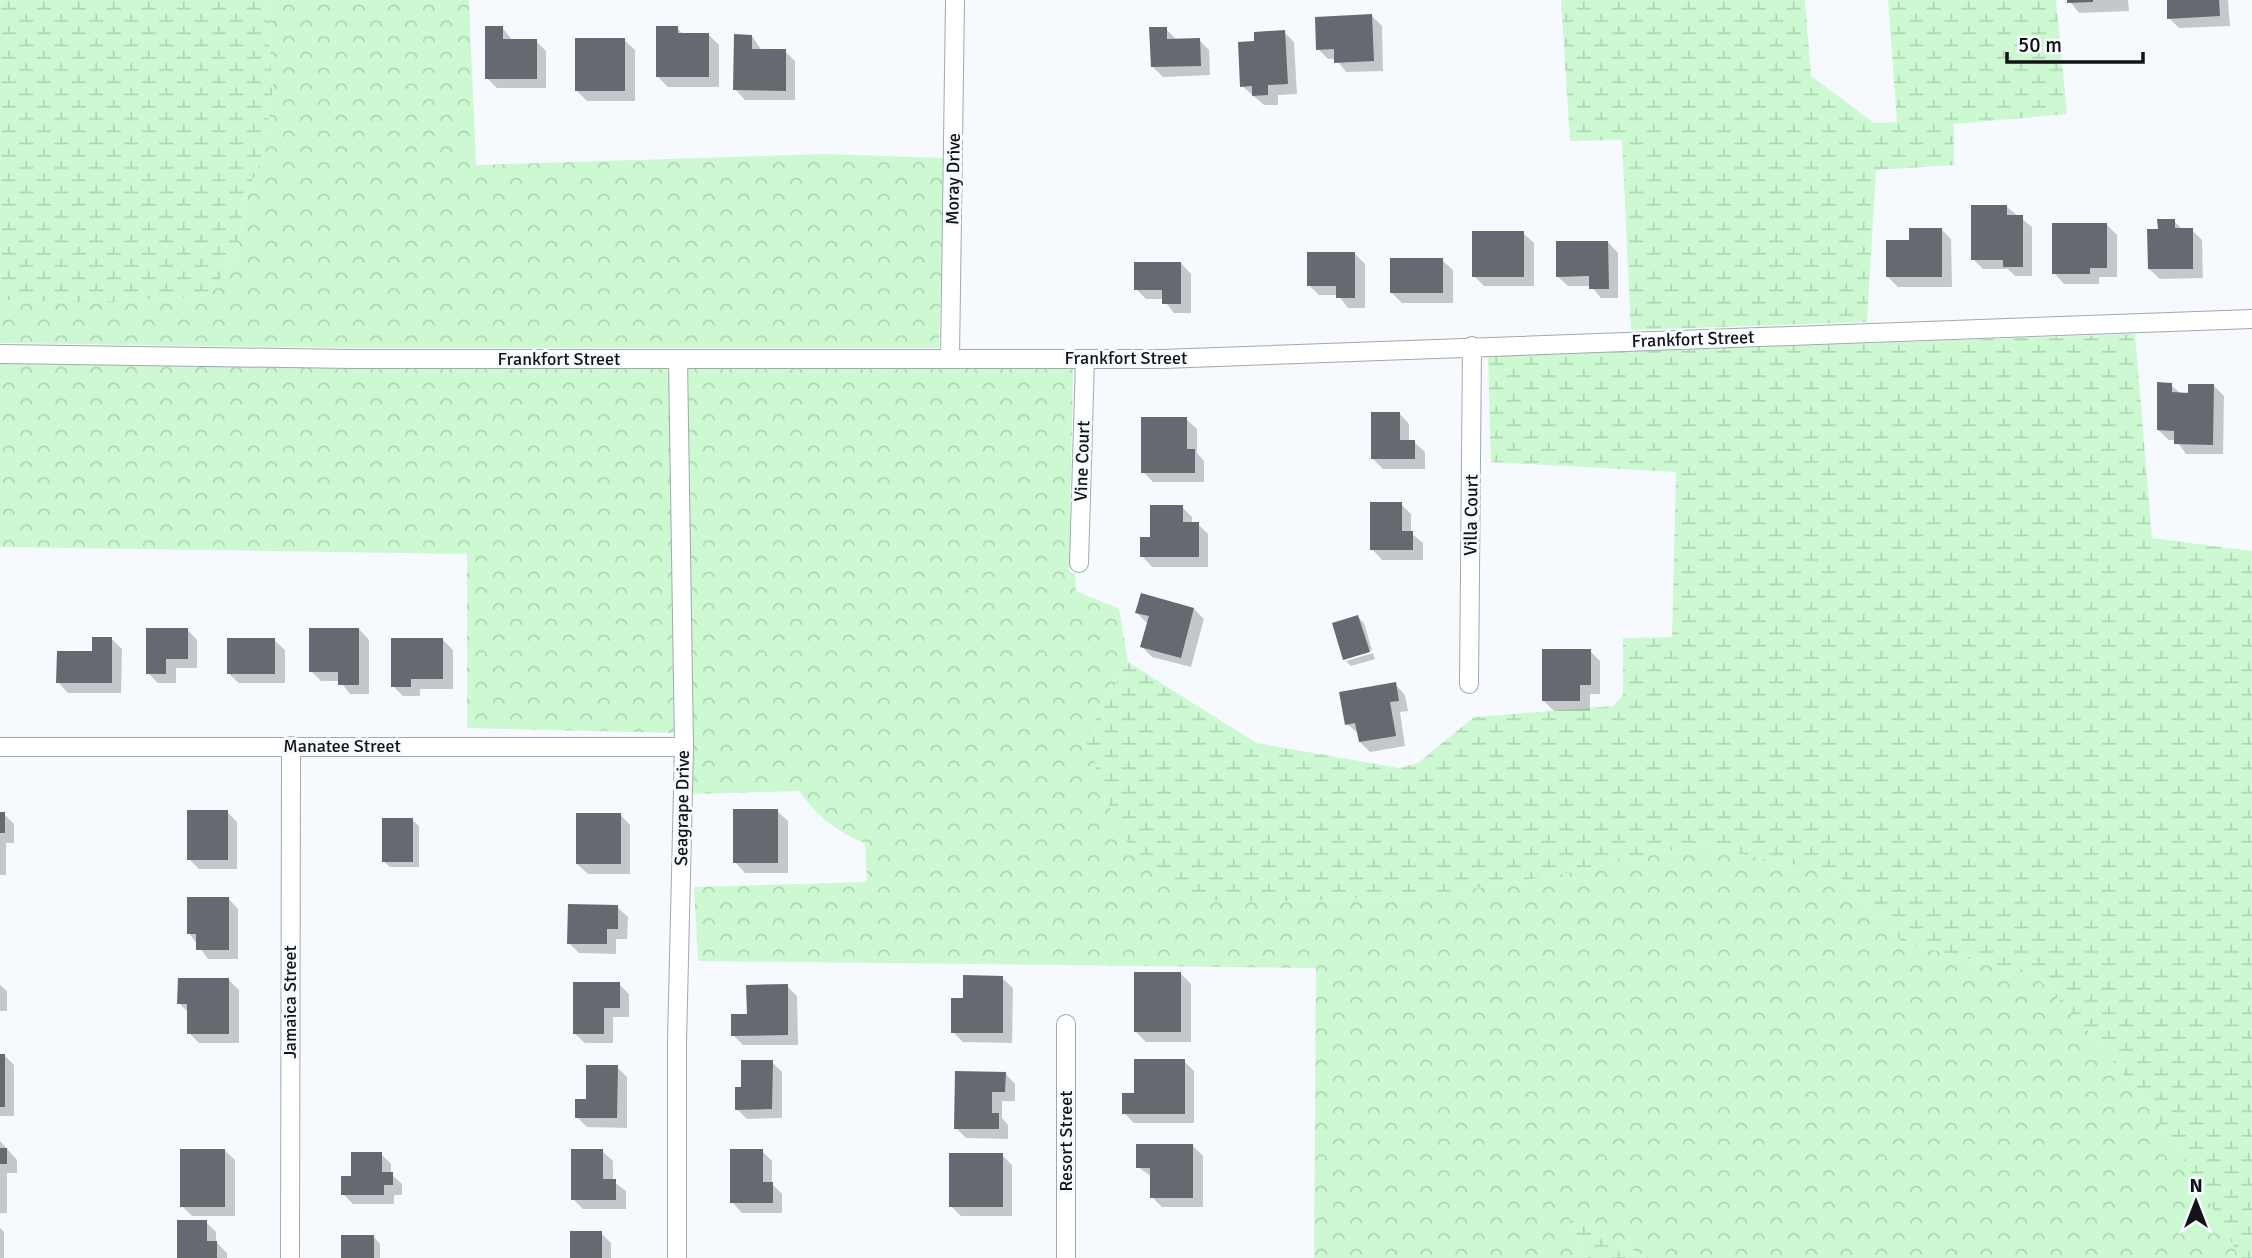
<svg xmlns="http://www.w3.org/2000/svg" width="2252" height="1258" font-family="Signika,sans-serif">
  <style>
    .forest { fill: url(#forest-crowns) }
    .wetland { fill: url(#wetland-marsh) }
    .shadow { fill: #0003 }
    .building { fill: #646a70 }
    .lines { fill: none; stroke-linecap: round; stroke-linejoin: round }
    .minor-casing { stroke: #a2a8ae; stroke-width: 20 }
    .minor { stroke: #fff; stroke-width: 18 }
    .labels { text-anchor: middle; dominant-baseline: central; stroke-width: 6; stroke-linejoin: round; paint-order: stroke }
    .street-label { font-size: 18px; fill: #111315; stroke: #f6fafe }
  </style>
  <defs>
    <pattern id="forest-crowns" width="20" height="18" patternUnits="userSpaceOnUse" patternTransform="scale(1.75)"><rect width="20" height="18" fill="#ccf9d1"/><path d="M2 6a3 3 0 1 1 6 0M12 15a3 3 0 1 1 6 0" fill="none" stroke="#aed5b3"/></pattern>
    <pattern id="wetland-marsh" width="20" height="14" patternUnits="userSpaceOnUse" patternTransform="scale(1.75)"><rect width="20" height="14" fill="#ccf9d1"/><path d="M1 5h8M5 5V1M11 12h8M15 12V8" fill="none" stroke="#aed5b3"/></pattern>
  </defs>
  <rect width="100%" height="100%" fill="#f6fafe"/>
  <path class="forest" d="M265 0H469L476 165 825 154 944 158 939 348H353L0 343V300L104 303 209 295 237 255 245 197 262 158 273 90Z
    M0 364 669 369 674 733 467 728V554L0 547Z
    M687 369H1073L1069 572 1075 573 1076 591 1119 609 1128 662 1085 740 1296 901 1435 895 1567 873 1696 845 1836 873 1902 942 2036 976 2090 1033 2153 1112 2205 1194 2240 1258H1649L1570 1219 1587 1258H1314L1316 968 698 961 694 887 867 882 865 843C836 832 817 816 799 791L692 794Z"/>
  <path class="wetland" d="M0 0H265L273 90 262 159 245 197 237 255 209 295 104 303 0 300Z
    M1561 0H1805L1811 76 1874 123 1897 122 1888 0H2056L2067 114 1954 124V165L1876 170 1867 322 1631 330 1622 140 1570 141Z
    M2135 334 2152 538 2252 551V1258H2240L2205 1194 2153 1112 2090 1033 2036 976 1902 942 1836 873 1696 845 1567 873 1435 895 1296 901 1194 900 1121 837 1085 739 1128 662 1256 743 1399 768 1418 763 1474 717 1613 706 1623 695V638L1672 637 1676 472 1491 462 1488 356Z
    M1569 1218 1649 1258H1587Z"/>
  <path class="shadow" d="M2069 0H2128L2129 11 2079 13Z
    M2168 0H2228L2230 26 2179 28 2169 18Z
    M1372 16 1382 26 1383 71 1346 72 1336 59H1328L1318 49Z
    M502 27 513 41H536L546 51V88H497L487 78Z
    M677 28 684 35H709L719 45V87H668L658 77Z
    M1166 29 1176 39 1199 40 1209 50 1210 75 1163 77 1152 66Z
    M1284 32 1294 42 1297 94 1278 95V105H1264L1242 86 1256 43Z
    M752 36 762 51H785L795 61V100H745L735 89Z
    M624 40 635 50V101H587L577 91Z
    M2007 207 2032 227V276H2015L2008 269H1983L1973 259Z
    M2174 221 2183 230H2192L2202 240 2203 278 2160 279 2149 269 2159 230Z
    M2107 225 2117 235V277H2099V284H2064L2054 273Z
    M1941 229 1951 239 1952 287H1898L1888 277 1910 241Z
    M1523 233 1534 243V286H1484L1474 276Z
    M1608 242 1618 253V298H1601L1591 286H1568L1557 276Z
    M1354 253 1365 264V308H1348L1338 295H1319L1309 285Z
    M1442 260 1453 270V303H1402L1391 292Z
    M1181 263 1191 274V313H1174L1163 299H1146L1136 289Z
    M2171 385 2181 394 2214 386 2224 396 2223 454H2186L2176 440H2169L2158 430Z
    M1399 413 1409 424V442H1414L1425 452V469H1383L1372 458Z
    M1186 419 1197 429V453L1204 461V482H1153L1143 472Z
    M1401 504 1411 514V533L1423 543V560H1382L1372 549Z
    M1182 507 1192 517V524H1198L1208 534V567H1152L1142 556 1152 539Z
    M1194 609 1204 619 1191 667 1152 657 1142 647 1148 624 1137 613Z
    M1358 617 1364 623 1372 650 1346 657V661L1345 659Z
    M187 629 197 640V668H176V683H158L148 673Z
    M359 629 369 640V694H350L340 681H321L311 671Z
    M111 638 122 649 121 693H68L58 682Z
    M274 640 285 650V683H239L228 673Z
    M443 640 453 650V689H420V696H403L393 686Z
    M1590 651 1600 661V694H1590V711H1554L1543 700Z
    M1373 653 1375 659 1351 666 1346 661Z
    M1395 684 1405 695 1408 711 1400 712 1405 746 1370 752 1360 742 1359 734 1347 724Z
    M777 811 788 821V873H745L735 862Z
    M227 812 237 822V869H199L189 859Z
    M0 814H4L14 824V843H6V875H0Z
    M620 814 630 825V874H588L577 864Z
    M412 820 419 826V867H390L383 861Z
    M228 898 238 909V959H208L189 933Z
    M617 907 628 917 627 939H616V954L579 953 569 943Z
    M1181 974 1191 984V1042H1146L1136 1032Z
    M1002 978 1013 988 1012 1043 963 1042 953 1032Z
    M229 980 239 990V1043H199L189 1033V1013L179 1003Z
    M619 984 629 994V1017H613V1043H585L574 1033Z
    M0 985 7 991V1011H0V1046Z
    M787 986 797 996 798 1045H743L733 1035Z
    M0 1055H4L14 1065V1116H0Z
    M1184 1061 1194 1071V1123H1134L1124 1113 1136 1095Z
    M772 1062 782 1072V1118L747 1119 737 1109Z
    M617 1067 627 1077V1128L587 1127 577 1117Z
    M1005 1073 1015 1084V1101H1002V1118L1008 1125V1139L966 1138 956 1128Z
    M0 1141 17 1160V1173H7V1213H0Z
    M1193 1146 1203 1156V1207H1162L1152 1197V1177L1138 1167Z
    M224 1150 235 1160V1216H192L182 1206Z
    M602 1151 613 1161V1181L626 1191V1209H583L573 1199Z
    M762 1151 772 1161V1184L782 1194V1213H742L732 1202Z
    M381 1154 391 1164V1174L402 1184V1195H394V1204H353L343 1194 353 1178Z
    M1002 1155 1012 1165V1216H961L951 1206Z
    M206 1222 216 1232V1242L227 1253V1258H178Z
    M0 1228 4 1232V1258H0Z
    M601 1233 611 1243V1258H572Z
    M374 1237 380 1244V1258H343Z"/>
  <path class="building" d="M2067 0H2093V2L2067 3Z
    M2167 0H2219L2220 16 2167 19Z
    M1372 14 1374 61 1334 63V49L1316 50 1315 17Z
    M485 26H503V39H537V79H485Z
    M656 26H678V33H709V77H656Z
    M1149 27H1167V39L1200 38 1201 66 1151 67Z
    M1285 30 1288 84 1268 85V95L1252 96V86L1240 87 1238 42 1254 41V32Z
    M734 34 752 35V49H786V91L733 90Z
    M575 38H625V91H575Z
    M1971 205H2007V215H2023V267H2003V260H1971Z
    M2157 219H2175V228H2193V269H2148L2147 229H2158Z
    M2052 223H2107V268H2090V274H2052Z
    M1909 228H1942V277H1886V240H1909Z
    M1472 231H1524V277H1472Z
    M1556 241H1608L1609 289H1589V276L1556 277Z
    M1307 252H1355V298H1336V286H1307Z
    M1390 258H1443V293H1390Z
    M1134 262H1181V304H1162V290H1134Z
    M2157 382 2172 383V392L2188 393V384H2214L2213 445 2174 444V431L2157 430Z
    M1371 412H1400V440H1415V459H1371Z
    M1141 417H1187V449H1195V473H1141Z
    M1370 502H1402V531H1413V550H1370Z
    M1150 505H1183V522H1199V557H1140V537H1150Z
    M1141 593 1194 608 1181 658 1140 647 1149 616 1135 613Z
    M1358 615 1370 652 1343 660 1332 623Z
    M146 628H188V659H166V674H146Z
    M309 628H359V685H338V672H309Z
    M92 637H112V683H56L57 651H92Z
    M227 638H275V674H227Z
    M391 638H443V679H411V687H391Z
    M1542 649H1591V685H1580V701H1542Z
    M1396 682 1399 701 1390 702 1396 736 1359 742 1355 723 1345 725 1339 692Z
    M733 809H778V863H733Z
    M187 810H228V860H187Z
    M0 812H5V833H0Z
    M576 813H621V864H576Z
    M382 818H413V862H382Z
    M187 897H229V950H196V934H187Z
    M568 904 618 905V929H607V944H567Z
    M1134 972H1181V1032H1134Z
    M963 975 1003 976V1033H951V998H963Z
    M178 978H229V1034H187V1004H177Z
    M573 982H620V1008H604V1034H573Z
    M788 984V1035L731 1036V1014H747L746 985Z
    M0 1054H5V1107H0Z
    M1134 1059H1185V1114H1122V1093H1134Z
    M741 1060H773L772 1109 735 1110V1087H741Z
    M586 1065H618L617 1118H575V1099H586Z
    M955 1071 1006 1072 1005 1092H992V1113H999V1129H954Z
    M1136 1144H1193V1198H1150V1168H1136Z
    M0 1148H7V1164H0Z
    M180 1149H225V1207H180Z
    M571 1149H603V1179H616V1200H571Z
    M730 1149H763V1182H773V1203H730Z
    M351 1152H382V1172H393V1185H384V1195H341V1176H351Z
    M949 1153H1003V1207H949Z
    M177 1220H207V1241H217V1258H177Z
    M570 1231H602V1258H570Z
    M341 1235H374V1258H341Z"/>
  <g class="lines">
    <g class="minor-casing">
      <path id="minor" d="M0 354 353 359H1163L2252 319
        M950 358 955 0
        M1079 563 1085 359
        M1469 684 1472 346
        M0 747H684
        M1066 1024V1258
        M290 1258 291 746
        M677 1258V1043L684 747 678 359"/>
    </g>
    <use href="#minor" class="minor"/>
  </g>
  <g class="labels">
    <g class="street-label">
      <text transform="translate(953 179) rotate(-89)">Moray Drive</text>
      <text transform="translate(1693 339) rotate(-2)">Frankfort Street</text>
      <text x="1126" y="358">Frankfort Street</text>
      <text x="559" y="359">Frankfort Street</text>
      <text transform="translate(1082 461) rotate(-88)">Vine Court</text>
      <text transform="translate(1471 515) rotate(-89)">Villa Court</text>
      <text x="342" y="746">Manatee Street</text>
      <text transform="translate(682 808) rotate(-89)">Seagrape Drive</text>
      <text transform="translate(290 1002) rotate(-90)">Jamaica Street</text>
      <text transform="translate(1066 1141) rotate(-90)">Resort Street</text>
    </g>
  </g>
  <g transform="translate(2196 1202)" stroke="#f6fafe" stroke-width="5" paint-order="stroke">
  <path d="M0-5L12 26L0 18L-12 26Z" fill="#111315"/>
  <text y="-10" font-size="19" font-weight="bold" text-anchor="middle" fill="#111315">N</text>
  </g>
  <path d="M2007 52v10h136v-10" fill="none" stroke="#111315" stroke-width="3.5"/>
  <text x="2018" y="52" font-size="21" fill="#111315" stroke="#f6fafe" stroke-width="5" paint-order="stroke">50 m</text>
</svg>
